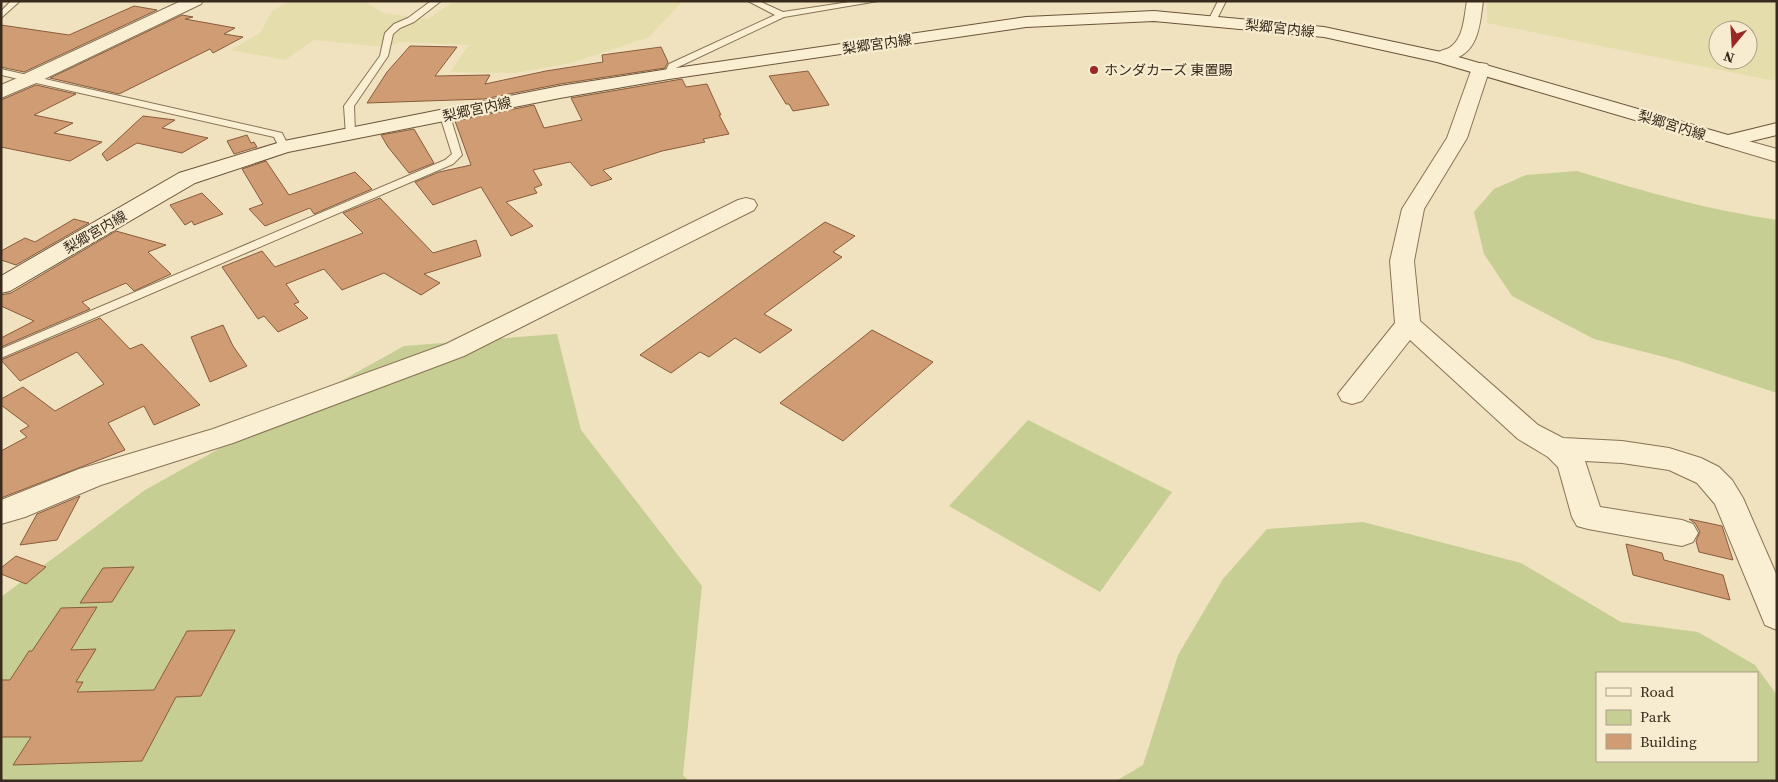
<svg xmlns="http://www.w3.org/2000/svg" width="1778" height="782" font-family="'Source Serif 4','Noto Sans JP',serif">
  <style>
    .farmland { fill: #e6ddac; fill-rule: evenodd }
    .green { fill: #c6ce93; fill-rule: evenodd }
    .building { fill: #d09c73; stroke: #895c3c }
    .lines { fill: none; stroke-linecap: round; stroke-linejoin: round }
    .service-casing { stroke: #897357; stroke-width: 2 }
    .minor-casing { stroke: #897357; stroke-width: 2 }
    .tertiary-casing { stroke: #897357; stroke-width: 2 }
    .secondary-casing { stroke: #6b543a; stroke-width: 2 }
    .service { fill: #faefd3; fill-rule: evenodd }
    .minor { fill: #faefd3; fill-rule: evenodd }
    .tertiary { fill: #faefd3; fill-rule: evenodd }
    .secondary { fill: #faefd3; fill-rule: evenodd }
    .poi-dot { fill: #9b2624; stroke: #f7eccf; stroke-width: 2 }
    .labels { text-anchor: middle; dominant-baseline: central; stroke-width: 4.5; stroke-linejoin: round; paint-order: stroke }
    .far-street-label { font-size: 14px; fill: #382a1c; stroke: #f7eccf }
    .far-poi-label { font-size: 14px; fill: #382a1c; stroke: #f7eccf; text-anchor: start }
  </style>
  <rect width="100%" height="100%" fill="#f0e2bf"/>
  <path class="farmland" d="M290 1H364L383 13 428 19 454 1H683L649 37 571 63 515 73 450 72 469 45 401 42 383 47 314 40 285 60 230 50 260 33 272 11Z
    M1487 1H1777V79L1770 80 1487 23ZM1718 30H1748V60H1718Z"/>
  <path class="green" d="M1577 171C1643 191 1708 210 1777 220V393L1676 360 1594 339 1512 296 1484 254 1474 212 1494 189 1526 175Z
    M557 334 581 430 702 586 683 775 689 781H1V597L145 490 404 346Z
    M1028 420 1172 492 1100 592 949 506Z
    M1363 522 1521 563 1621 622 1698 632 1755 665 1777 695V781H1116L1143 765 1178 655 1223 579 1267 529ZM1757 673V761H1597V673Z"/>
  <path class="building" d="M134 6 157 10 24 72 1 67V25L69 35Z
    M182 15 193 17 185 19 235 28 224 34 243 37 213 53 210 49 119 94 50 78Z
    M410 46 457 47 435 76 490 75 485 84 546 71 603 62 602 55 661 47 668 62 665 68 560 84 484 99 367 103 387 72Z
    M808 71 829 105 793 111 789 104H786L769 76Z
    M682 79 686 87 707 84 721 115H719L729 134 703 139 705 142 662 151 603 170 612 179 591 186 570 162 533 170 542 185 534 188 537 193 506 202 533 226 511 236 481 187 433 205 415 182 439 172 471 165 455 121 534 105 544 128 582 120 571 98Z
    M36 85 76 94 34 115 73 123 54 133 102 142 70 161 1 147V100Z
    M143 116 175 120 162 128 208 138 182 153 137 143 107 161 102 154Z
    M414 129 434 163 409 173 388 147 381 135Z
    M247 135 251 143 254 142 257 147 234 154 227 141Z
    M266 161 289 195 355 172 372 189 314 214 310 208 265 226 249 209 263 204 242 169Z
    M202 193 223 214 194 225 192 221 185 225 170 205Z
    M380 198 433 253 476 240 481 256 424 274 440 283 421 295 384 273 342 290 324 269 286 284 299 302 294 304 308 318 278 332 264 316 258 319 222 267 262 251 275 267 363 233 343 213Z
    M74 219 89 223 16 265 1 260V251L25 238 35 242Z
    M825 222 855 236 833 252 842 257 764 314 792 330 760 353 735 338 709 357 700 352 671 373 640 355Z
    M116 231 166 245 148 252 171 274 134 291 126 283 82 302 90 309 1 347V338L34 321 1 306V295L11 293Z
    M100 318 130 349 142 344 200 405 154 425 144 406 108 423 125 450 1 498V451L27 437 20 431 29 426 1 405V399L23 387 55 411 104 384 77 352 20 381 1 360Z
    M223 325 233 346 247 366 210 382 191 337Z
    M872 330 933 362 843 441 780 403Z
    M80 496 57 540 20 545 37 514Z
    M1689 519 1722 526 1733 560 1699 552 1696 541 1700 532 1695 523Z
    M1626 544 1662 553 1664 560 1723 575 1730 600 1633 575Z
    M16 556 46 567 26 584 1 574V568Z
    M134 567 112 602 80 603 103 568Z
    M97 607 71 650 96 649 76 682H83L77 692 154 690 187 631 235 630 201 696 176 697 142 761 13 765 31 737H1V680H10L29 651H32L61 608Z"/>
  <g class="lines">
    <g class="service-casing">
      <path id="service" d="M11 1H20L1 18V11Z
        M431 1H441L414 22 400 28 393 34 388 56 354 106 355 133 350 136 346 135 344 106 380 56 385 33 394 24 408 18Z
        M748 1H759L783 12 856 1H878L784 17 676 68 672 76H666L664 74 669 64 775 15Z
        M1218 1H1226L1215 23H1209L1208 21Z
        M1 69 282 133 289 147 284 150 280 149 274 137 1 75Z
        M445 113 450 116 462 155 453 164 1 358V349L445 160 452 154 440 116Z"/>
    </g>
    <g class="minor-casing">
      <path id="minor" d="M181 1H203L201 4 36 83 29 85 22 83 20 79 22 75Z
        M1467 1H1483C1480 23 1479 51 1454 59 1447 61 1442 63 1435 61L1432 57C1436 51 1443 51 1449 48 1464 39 1464 17 1467 1Z
        M1481 63 1487 64 1490 68 1467 138 1424 209 1414 261 1420 321 1538 425 1563 438 1622 441 1669 448 1701 458 1719 467 1732 480 1743 498 1777 576V630L1765 625 1715 504 1697 483 1669 470 1622 463 1585 461 1600 507 1682 520 1693 524 1698 533 1693 542 1682 546 1588 529 1577 526 1572 517 1558 467 1548 457 1518 439 1410 340 1362 401 1352 404 1342 401 1338 394 1395 323 1390 261 1402 209 1447 138 1472 68 1475 64Z
        M1727 135 1777 149V162L1720 145 1717 141 1720 137Z
        M746 198 754 200 757 205 754 210 464 356 233 443 101 485 25 517 1 524V500L79 469 213 429 446 344 738 200Z"/>
    </g>
    <g class="tertiary-casing">
      <path id="tertiary" d="M29 73 36 75 38 79 36 83 1 98V85Z"/>
    </g>
    <g class="secondary-casing">
      <path id="secondary" d="M1154 11 1324 27 1441 52 1728 135 1777 123V135L1727 147 1437 62 1324 37 1154 21 1026 27 669 79 560 98 288 152 195 183 10 291 1 293V276L179 173 284 141 560 86 669 69 1026 17Z"/>
    </g>
    <use href="#service" class="service"/>
    <use href="#minor" class="minor"/>
    <use href="#tertiary" class="tertiary"/>
    <use href="#secondary" class="secondary"/>
  </g>
  <circle class="poi-dot" cx="1094" cy="70" r="5"/>
  <g class="labels">
    <g class="far-street-label">
      <text transform="translate(1280 28) rotate(6)">梨郷宮内線</text>
      <text transform="translate(877 44) rotate(-8)">梨郷宮内線</text>
      <text transform="translate(477 109) rotate(-12)">梨郷宮内線</text>
      <text transform="translate(1672 125) rotate(17)">梨郷宮内線</text>
      <text transform="translate(95 232) rotate(-30)">梨郷宮内線</text>
    </g>
    <g class="far-poi-label">
      <text x="1104" y="70">ホンダカーズ 東置賜</text>
    </g>
  </g>
  <rect width="1778" height="782" fill="none" stroke="#382a1c" stroke-width="5"/>
  <rect x="1596" y="672" width="162" height="90" fill="#f7eccf" stroke="#ab9e87"/>
  <rect x="1606" y="688" width="25" height="8" fill="#faefd3" stroke="#ab9e87"/>
  <text x="1640" y="697" font-size="15" fill="#382a1c">Road</text>
  <rect x="1606" y="710" width="25" height="15" fill="#c6ce93" stroke="#ab9e87"/>
  <text x="1640" y="722" font-size="15" fill="#382a1c">Park</text>
  <rect x="1606" y="734" width="25" height="15" fill="#d09c73" stroke="#ab9e87"/>
  <text x="1640" y="747" font-size="15" fill="#382a1c">Building</text>
  <g transform="translate(1733 45) rotate(198)"><circle r="24" fill="#f7eccf" stroke="#ab9e87"/>
  <path d="M0-4L9 19L0 12L-9 19Z" fill="#9b2624"/>
  <text y="-8" font-size="14" font-weight="bold" text-anchor="middle" fill="#382a1c">N</text>
  </g>
</svg>
